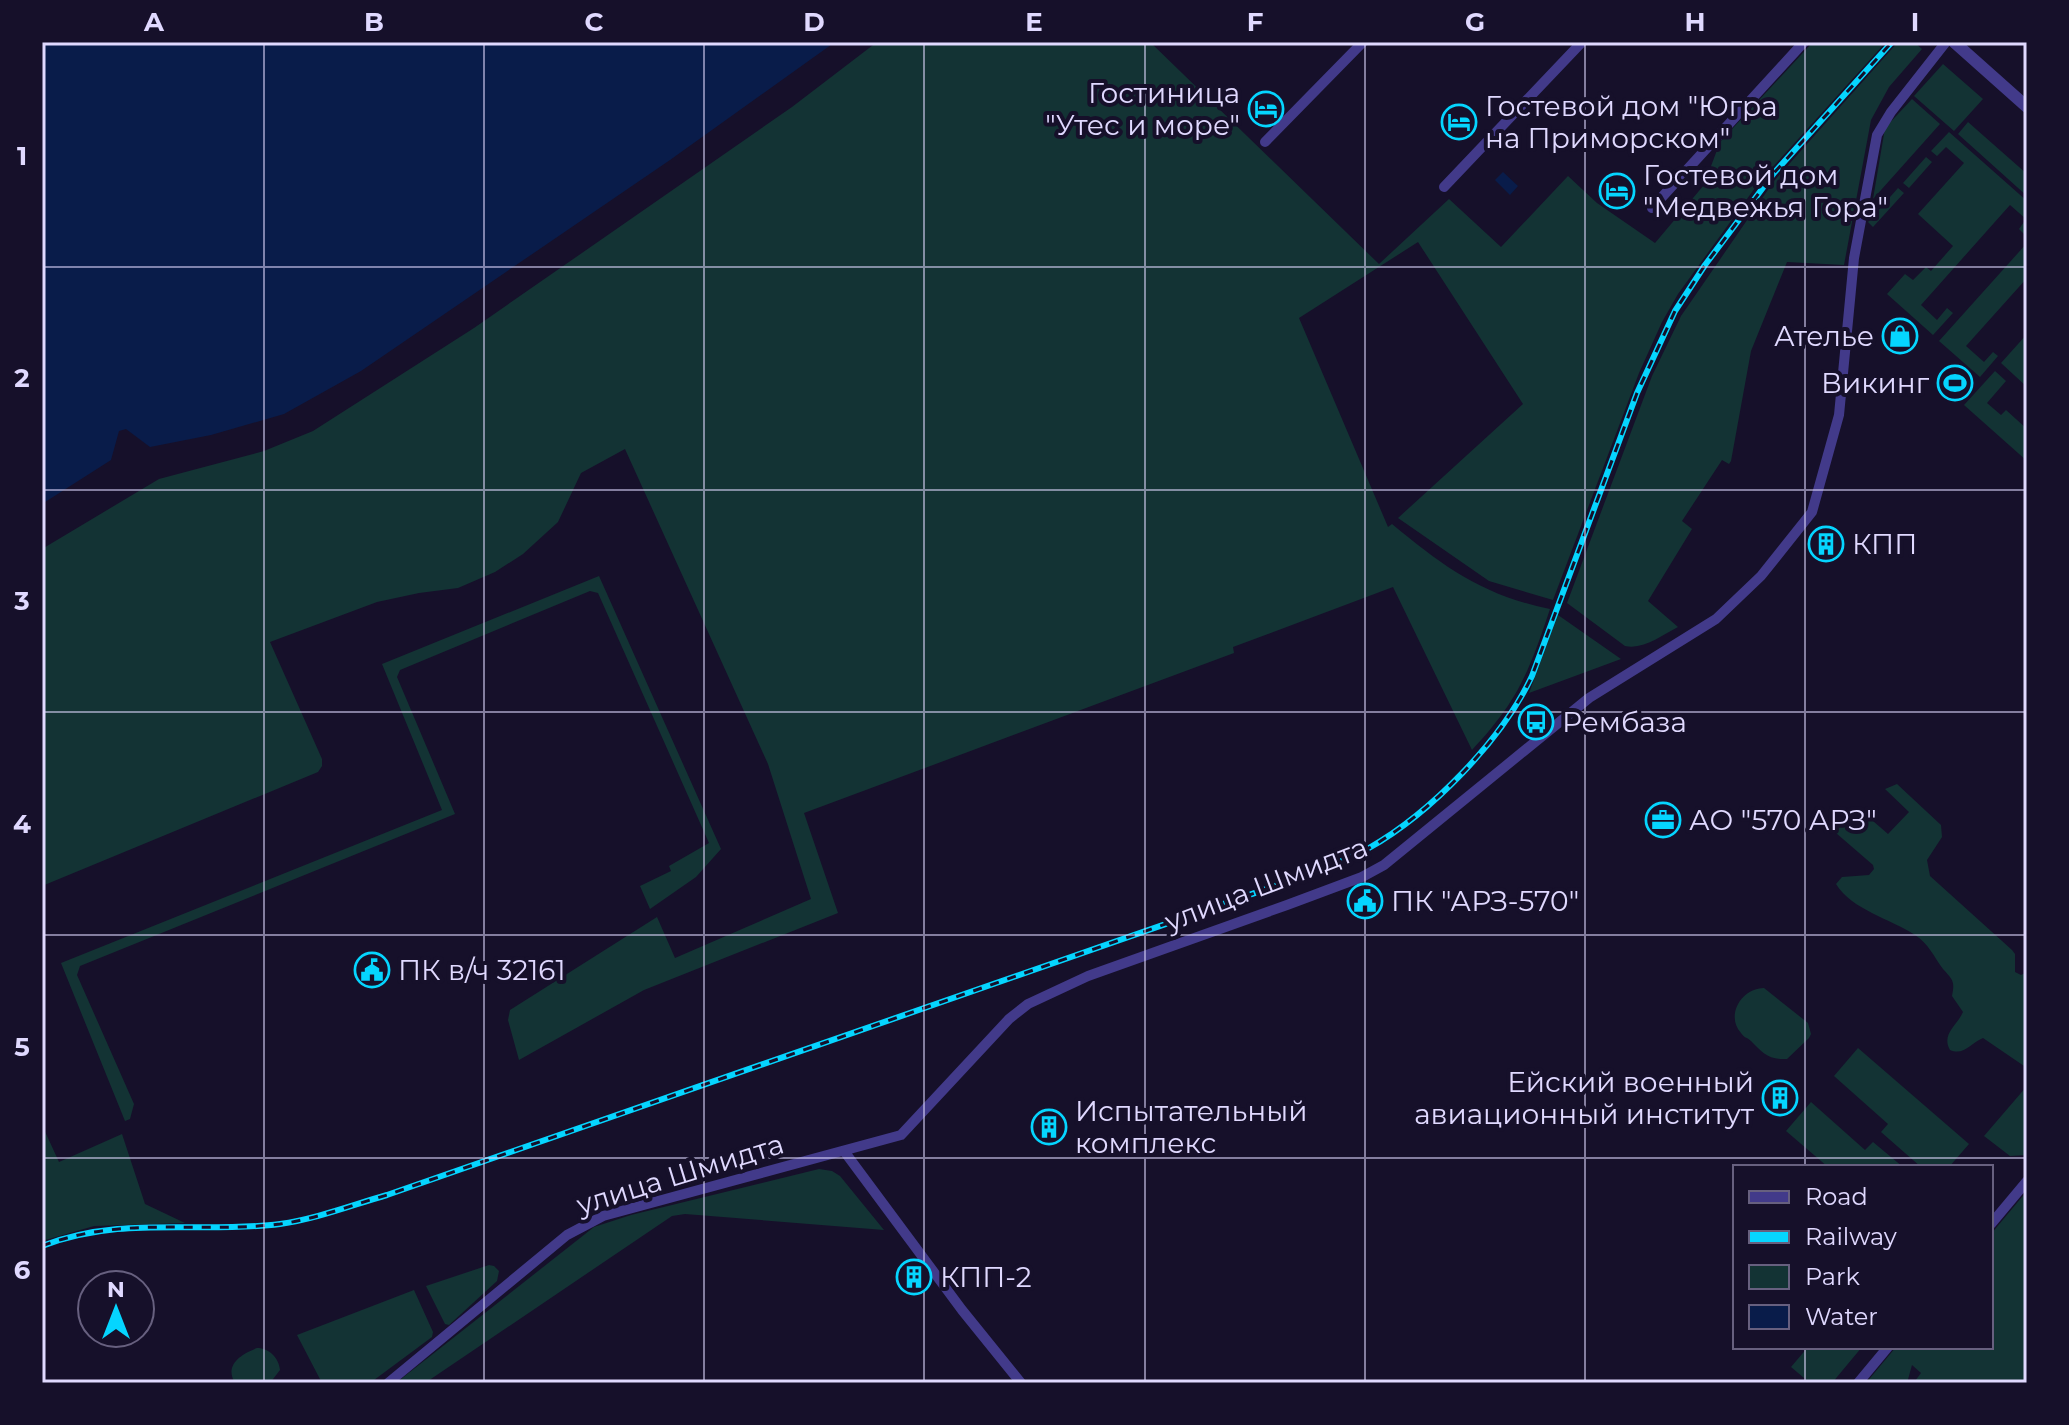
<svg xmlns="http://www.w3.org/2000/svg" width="2069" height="1425" font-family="Montserrat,sans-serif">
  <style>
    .green { fill: #133334 }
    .water { fill: #091c4a }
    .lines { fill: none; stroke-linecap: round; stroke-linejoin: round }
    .minor { stroke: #423a8a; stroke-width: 10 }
    .tertiary { stroke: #423a8a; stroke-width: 12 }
    .rail-casing { stroke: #05d5ff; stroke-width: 6 }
    .rail { stroke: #16102a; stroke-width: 3; stroke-dasharray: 9; stroke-linecap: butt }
    .grid { fill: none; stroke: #e0d9ff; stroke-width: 2; stroke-opacity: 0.55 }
    .labels { text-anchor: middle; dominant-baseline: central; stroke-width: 8; stroke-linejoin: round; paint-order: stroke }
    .poi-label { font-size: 28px; fill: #e0d9ff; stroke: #16102a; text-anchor: start }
    .street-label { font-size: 28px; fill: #e0d9ff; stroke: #16102a }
    .neatline { fill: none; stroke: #e0d9ff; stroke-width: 3 }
    .grid-label { font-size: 26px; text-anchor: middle; font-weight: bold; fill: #e0d9ff }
  </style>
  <rect width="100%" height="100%" fill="#16102a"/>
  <path class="green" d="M877 42H1150L1379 264 1449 199 1501 247 1568 176 1597 203 1655 243 1704 185 1720 142 1813 42H1886L1760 181 1678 294 1662 322 1639 373 1553 600 1489 581 1398 518 1523 404 1418 242 1299 318 1388 527 1392 524C1444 567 1482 595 1550 609 1529 672 1518 701 1472 750L1393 587 1233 647 1234 653 804 813 838 913 644 990 519 1060 508 1020 510 1010 657 917 675 958 811 899 768 764 625 449 581 473 558 522 523 554 495 572 458 588 419 593 377 602 270 642 322 759V766L318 772 42 886V549L159 479 264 451 313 431 474 328 792 107Z
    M1898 42H1914L1922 49 1889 87 1871 120 1844 265 1787 262 1751 351 1731 461 1729 464 1722 460 1682 521 1692 529 1648 601 1678 627C1662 635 1644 650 1625 646L1567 603 1652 376 1681 316 1774 181Z
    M1943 64 1983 99 1954 131 1914 96Z
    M1912 99 1940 124 1873 199 1885 128Z
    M1968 122 2027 174V196L1958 134Z
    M1949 132 2027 201V231L2024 234 2019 229 2026 219 2010 205 1921 305 1937 320 1947 308 1953 313 1933 335 1887 294 1905 274 1913 280 1926 267 1931 271 1953 246 1918 214 1964 163 1946 147 1937 156 1931 151Z
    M1926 157 1932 162 1909 188 1903 183Z
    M1898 188 1904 193 1873 227 1868 222Z
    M2027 243V278L1966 346 1984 362 1993 352 1998 356 1980 377 1939 341Z
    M2027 334V387L2001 363Z
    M1995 371 2006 381 1987 403 2001 415 2006 410 2027 429V461L1964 405Z
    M599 576 721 849 696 877 650 909 640 886 671 871 669 866 709 843 598 593 590 591 400 670 397 677 455 814 80 966 77 975 134 1104 130 1119 125 1121 61 963 442 810 382 664Z
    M1558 615 1621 659 1529 693Z
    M1897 784 1941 825 1942 837 1927 860 1930 876 2012 950 2015 954V972L2021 975 2027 972V1068L1983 1038C1971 1043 1964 1056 1950 1050 1941 1034 1957 1026 1963 1012L1952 996C1955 981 1953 980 1943 969 1934 957 1929 944 1915 935 1891 919 1852 910 1836 884L1842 877 1869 875 1874 869 1873 865 1836 833V825L1858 808 1888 834 1909 812 1885 789Z
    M1764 988 1808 1023 1811 1034 1809 1038 1787 1059C1768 1060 1763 1053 1751 1041 1747 1037 1744 1038 1741 1033 1725 1015 1742 988 1764 988Z
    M1858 1048 1969 1144 1949 1167H1921L1881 1132 1888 1124 1834 1076Z
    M2027 1086V1155L2010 1156 1984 1136Z
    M1811 1102 1865 1150 1873 1142 1903 1167H1828L1786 1131Z
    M42 1125 59 1162 122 1134 145 1204 185 1223 94 1226 42 1241Z
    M819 1169 832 1171 840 1176 884 1230 685 1214 672 1216 425 1383H396L594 1227 631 1215Z
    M2027 1191V1383H1917L1915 1381 1921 1373 1912 1365 1907 1383H1866L1896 1347H1991V1234Z
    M489 1265 494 1266 499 1271 497 1281 449 1325 445 1324 426 1286Z
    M414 1290 433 1332 432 1337 370 1383H322L297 1335Z
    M1808 1347H1862L1832 1383H1810L1791 1367Z
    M257 1348C269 1348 279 1358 280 1370L270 1383H235C224 1365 241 1354 257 1348Z"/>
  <path class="water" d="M42 42H835L670 160 361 371 284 414 211 435 150 447 126 429 119 431 111 460 42 504Z
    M1503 172 1518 186 1510 195 1495 180Z"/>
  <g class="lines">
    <path class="minor" d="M1265 142 1363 42
      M1444 187 1582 42
      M1652 208 1804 42
      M844 1151 962 1310 1021 1383
      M1991 1224 2027 1181
      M388 1383 567 1235 603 1216 901 1135 1009 1019 1028 1004 1088 976 1287 905 1362 877 1384 865 1589 698 1716 619 1761 576 1812 512 1839 415 1854 258 1877 135 1891 112 1946 42
      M1858 1383 1888 1347"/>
    <path class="tertiary" d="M1954 42 2027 107"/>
    <g class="rail-casing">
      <path id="rail" d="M42 1246C123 1215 197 1234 280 1224 316 1219 352 1205 387 1195L1295 879C1320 869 1346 861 1369 848 1431 813 1502 740 1532 676L1637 393 1675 311 1705 265 1774 173 1892 42"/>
    </g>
    <use href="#rail" class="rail"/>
  </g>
  <path class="grid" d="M264 42V1383M484 42V1383M704 42V1383M924 42V1383M1145 42V1383M1365 42V1383M1585 42V1383M1805 42V1167M42 267H2027M42 490H2027M42 712H2027M42 935H2027M42 1158H2027M1805 1347V1383"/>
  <defs>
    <g id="hotel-ring" transform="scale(1.8)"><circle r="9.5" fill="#16102a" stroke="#05d5ff" stroke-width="1.5"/><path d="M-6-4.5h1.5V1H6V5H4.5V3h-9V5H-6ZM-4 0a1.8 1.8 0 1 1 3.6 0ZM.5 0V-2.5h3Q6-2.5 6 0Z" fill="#05d5ff"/></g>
    <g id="shop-ring" transform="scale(1.8)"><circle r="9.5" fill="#16102a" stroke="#05d5ff" stroke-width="1.5"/><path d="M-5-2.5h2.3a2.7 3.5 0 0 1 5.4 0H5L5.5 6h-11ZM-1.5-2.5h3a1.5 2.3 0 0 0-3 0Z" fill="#05d5ff"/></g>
    <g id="stadium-ring" transform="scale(1.8)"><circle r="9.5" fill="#16102a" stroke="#05d5ff" stroke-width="1.5"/><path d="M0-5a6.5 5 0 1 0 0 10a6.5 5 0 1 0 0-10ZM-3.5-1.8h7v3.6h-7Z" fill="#05d5ff"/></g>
    <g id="building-ring" transform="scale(1.8)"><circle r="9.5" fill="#16102a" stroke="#05d5ff" stroke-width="1.5"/><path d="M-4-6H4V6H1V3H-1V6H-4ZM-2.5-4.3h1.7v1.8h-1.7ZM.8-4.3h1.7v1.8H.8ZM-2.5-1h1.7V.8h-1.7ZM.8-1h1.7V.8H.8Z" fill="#05d5ff"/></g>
    <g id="bus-ring" transform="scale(1.8)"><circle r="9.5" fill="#16102a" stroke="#05d5ff" stroke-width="1.5"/><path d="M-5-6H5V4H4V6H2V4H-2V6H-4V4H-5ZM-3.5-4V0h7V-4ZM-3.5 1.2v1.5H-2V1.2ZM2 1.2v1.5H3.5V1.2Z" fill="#05d5ff"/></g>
    <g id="office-ring" transform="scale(1.8)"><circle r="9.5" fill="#16102a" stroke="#05d5ff" stroke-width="1.5"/><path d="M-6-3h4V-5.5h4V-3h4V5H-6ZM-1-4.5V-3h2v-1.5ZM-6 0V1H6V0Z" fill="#05d5ff"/></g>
    <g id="civic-ring" transform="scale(1.8)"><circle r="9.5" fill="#16102a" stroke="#05d5ff" stroke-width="1.5"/><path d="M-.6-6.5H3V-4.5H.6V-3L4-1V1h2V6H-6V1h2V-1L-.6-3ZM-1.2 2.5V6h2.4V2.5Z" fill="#05d5ff"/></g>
  </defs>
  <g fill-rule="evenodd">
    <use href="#hotel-ring" x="1266" y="109"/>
    <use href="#hotel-ring" x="1459" y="122"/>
    <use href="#hotel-ring" x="1617" y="191"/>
    <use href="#shop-ring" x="1900" y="336"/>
    <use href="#stadium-ring" x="1955" y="383"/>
    <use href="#building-ring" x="1826" y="544"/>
    <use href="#bus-ring" x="1536" y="722"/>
    <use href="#office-ring" x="1663" y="820"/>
    <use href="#civic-ring" x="1365" y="901"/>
    <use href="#civic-ring" x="372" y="970"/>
    <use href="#building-ring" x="1780" y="1098"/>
    <use href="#building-ring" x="1049" y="1127"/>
    <use href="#building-ring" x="914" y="1277"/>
  </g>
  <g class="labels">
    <g class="poi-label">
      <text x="1240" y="93" text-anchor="end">Гостиница<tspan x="1240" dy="32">"Утес и море"</tspan></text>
      <text x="1485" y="106">Гостевой дом "Югра<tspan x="1485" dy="32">на Приморском"</tspan></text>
      <text x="1643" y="175">Гостевой дом<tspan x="1643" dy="32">"Медвежья Гора"</tspan></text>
      <text x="1874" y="336" text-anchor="end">Ателье</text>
      <text x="1929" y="383" text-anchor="end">Викинг</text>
      <text x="1852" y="544">КПП</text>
      <text x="1562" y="722">Рембаза</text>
      <text x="1689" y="820">АО "570 АРЗ"</text>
      <text x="1391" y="901">ПК "АРЗ-570"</text>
      <text x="398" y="970">ПК в/ч 32161</text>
      <text x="1754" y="1082" text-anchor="end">Ейский военный<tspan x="1754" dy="32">авиационный институт</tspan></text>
      <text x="1075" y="1111">Испытательный<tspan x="1075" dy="32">комплекс</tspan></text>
      <text x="940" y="1277">КПП-2</text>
    </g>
    <g class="street-label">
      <text transform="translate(1266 884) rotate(-21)">улица Шмидта</text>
      <text transform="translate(680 1174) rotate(-17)">улица Шмидта</text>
    </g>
  </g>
  <rect width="2069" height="1425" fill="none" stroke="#16102a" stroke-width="88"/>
  <rect x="1733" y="1165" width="260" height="184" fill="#16102a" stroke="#67607f" stroke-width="2"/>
  <rect x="1749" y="1191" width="40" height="12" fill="#423a8a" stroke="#67607f" stroke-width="2"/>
  <text x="1805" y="1205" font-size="24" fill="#e0d9ff">Road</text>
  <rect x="1749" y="1231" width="40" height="12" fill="#05d5ff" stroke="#67607f" stroke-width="2"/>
  <text x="1805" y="1245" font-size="24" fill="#e0d9ff">Railway</text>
  <rect x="1749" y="1265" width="40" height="24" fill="#133334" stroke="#67607f" stroke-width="2"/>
  <text x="1805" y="1285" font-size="24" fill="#e0d9ff">Park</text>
  <rect x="1749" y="1305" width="40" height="24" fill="#091c4a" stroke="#67607f" stroke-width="2"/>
  <text x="1805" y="1325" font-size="24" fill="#e0d9ff">Water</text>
  <g transform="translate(116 1309)"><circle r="38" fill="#16102a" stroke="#67607f" stroke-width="2"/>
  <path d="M0-6L14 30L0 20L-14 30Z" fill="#05d5ff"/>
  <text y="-12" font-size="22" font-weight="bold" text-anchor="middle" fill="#e0d9ff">N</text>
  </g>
  <rect x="44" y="44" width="1981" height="1337" class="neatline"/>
  <g class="grid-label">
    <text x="154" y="31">A</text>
    <text x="374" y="31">B</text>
    <text x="594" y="31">C</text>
    <text x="814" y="31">D</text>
    <text x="1034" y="31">E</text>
    <text x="1255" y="31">F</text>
    <text x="1475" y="31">G</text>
    <text x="1695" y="31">H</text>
    <text x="1915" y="31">I</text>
    <text x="22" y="165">1</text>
    <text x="22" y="387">2</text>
    <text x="22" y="610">3</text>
    <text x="22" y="833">4</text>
    <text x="22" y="1056">5</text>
    <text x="22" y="1279">6</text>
  </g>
</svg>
